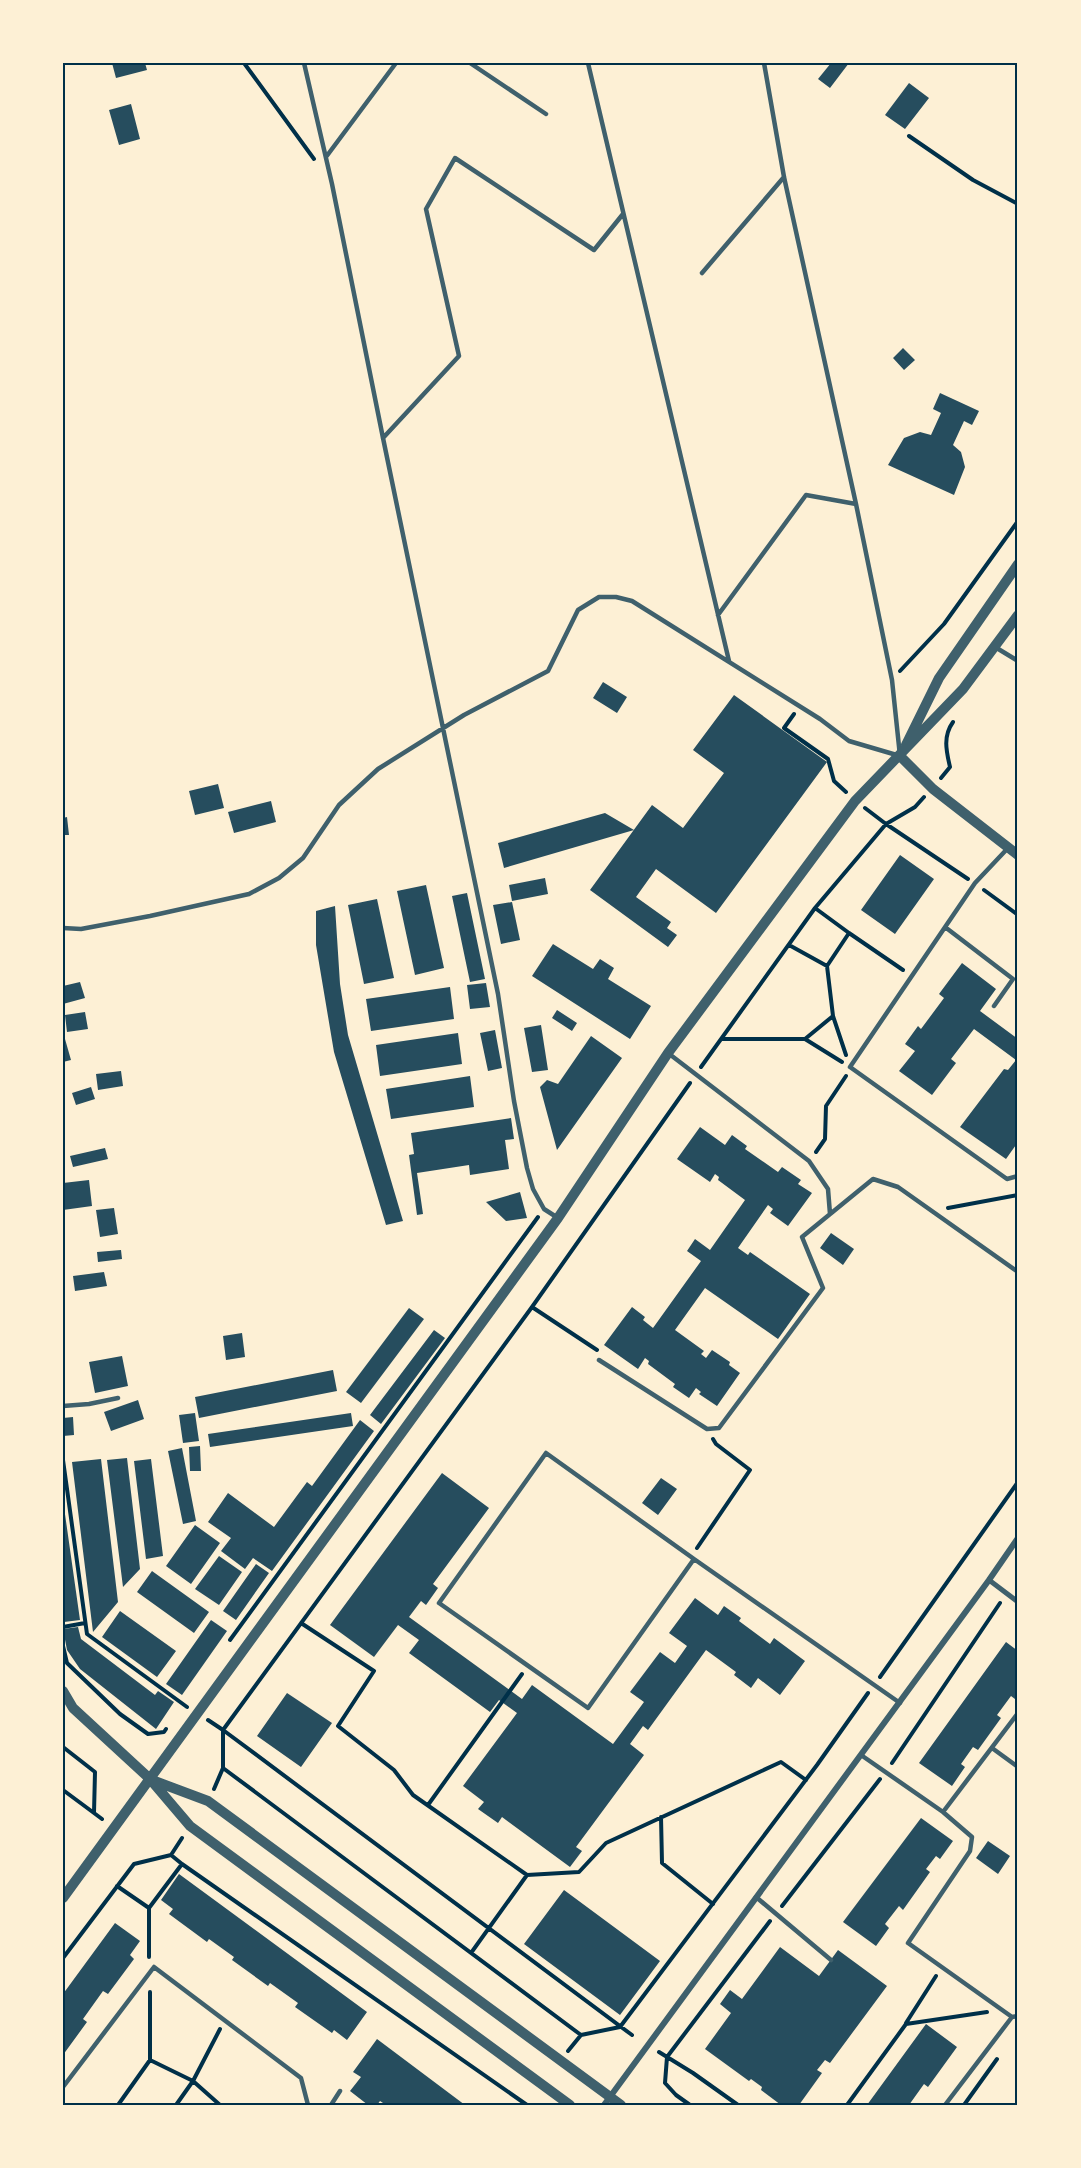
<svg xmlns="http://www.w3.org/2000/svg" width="1081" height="2168" font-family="Helvetica,sans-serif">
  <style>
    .building { fill: #264d5e }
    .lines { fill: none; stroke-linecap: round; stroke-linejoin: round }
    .path { stroke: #003049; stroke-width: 4 }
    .service { stroke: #3f606c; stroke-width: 4.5 }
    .pedestrian { stroke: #3f606c; stroke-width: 5 }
    .minor { stroke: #3f606c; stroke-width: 6 }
    .tertiary { stroke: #3f606c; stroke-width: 10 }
    .neatline { fill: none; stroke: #003049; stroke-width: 2 }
  </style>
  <rect width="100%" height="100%" fill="#fdf0d5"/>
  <path class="building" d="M112 63H145L147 70 116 78Z
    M831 63H849L830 88 818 79Z
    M909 83 929 98 905 129 885 115Z
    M131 104 140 139 119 145 109 110Z
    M903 348 915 360 904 370 893 358Z
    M940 393 979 411 972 425 964 421 953 445 961 452 965 467 954 495 888 465 904 438 920 432 931 435 941 413 933 409Z
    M603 682 627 697 617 713 593 698Z
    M734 695 827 762 716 913 656 869 636 897 671 922 667 928 677 935 668 947 590 890 652 805 683 828 724 773 693 750Z
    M218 784 224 808 195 815 189 791Z
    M271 801 276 822 234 833 228 812Z
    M605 813 634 830 504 868 498 843Z
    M67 817 69 835H63V818Z
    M900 855 934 879 895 934 861 910Z
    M545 878 548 894 512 901 509 885Z
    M426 885 444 968 415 975 397 891Z
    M467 893 485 979 470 982 452 896Z
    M377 899 394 978 364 984 348 905Z
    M512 902 520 940 501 944 493 905Z
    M335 906 340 984 348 1035 403 1221 386 1225 334 1052 316 945V911Z
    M553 944 593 969 600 959 614 968 608 979 651 1006 630 1039 532 976Z
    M962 963 996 989 980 1011 1018 1039V1142L1006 1159 960 1127 1004 1069 1008 1070 1016 1060 974 1029 951 1059 956 1063 932 1095 899 1071 915 1051 905 1044 918 1026 921 1029 944 998 939 994Z
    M80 982 85 998 63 1004V986Z
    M486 983 490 1007 470 1009 467 985Z
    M450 987 454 1019 371 1031 366 999Z
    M557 1010 577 1023 572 1031 552 1018Z
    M85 1012 88 1029 67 1032 65 1015Z
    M541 1025 548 1070 532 1072 524 1028Z
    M495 1030 502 1068 488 1071 480 1033Z
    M63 1032 71 1060 63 1062Z
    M458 1033 462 1064 380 1076 376 1045Z
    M591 1036 622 1058 557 1150 540 1087 547 1080 558 1084Z
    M121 1071 123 1086 98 1090 96 1074Z
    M470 1076 474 1107 391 1119 386 1089Z
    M91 1087 95 1099 76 1105 72 1093Z
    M511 1118 514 1139 505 1140 509 1169 470 1175 469 1165 417 1173 423 1214 417 1215 409 1155 414 1154 411 1133Z
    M700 1127 725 1145 732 1135 747 1146 745 1149 778 1172 782 1167 801 1180 798 1184 812 1193 788 1226 770 1213 773 1209 768 1205 738 1248 748 1255 750 1252 810 1294 778 1339 705 1288 675 1330 704 1351 701 1354 706 1358 712 1350 730 1362 729 1365 740 1373 717 1406 699 1394 701 1392 696 1388 689 1398 673 1387 675 1384 648 1364 649 1361 645 1358 638 1369 604 1345 632 1307 645 1317 643 1320 653 1328 701 1261 687 1251 695 1239 710 1250 745 1200 718 1180 719 1177 715 1174 710 1182 677 1159Z
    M105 1148 108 1159 73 1167 70 1156Z
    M89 1180 92 1206 63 1210V1183Z
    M520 1192 527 1218 506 1221 486 1202Z
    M114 1208 118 1234 100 1237 96 1210Z
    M831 1233 854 1249 843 1265 820 1248Z
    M121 1250 122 1259 98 1262 97 1252Z
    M104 1272 107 1286 75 1291 73 1276Z
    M409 1308 424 1319 361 1403 346 1392Z
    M434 1330 445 1338 381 1424 370 1415Z
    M242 1333 245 1357 226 1360 223 1336Z
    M122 1356 128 1386 95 1393 89 1362Z
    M333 1370 337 1391 199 1418 195 1397Z
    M138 1400 144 1419 111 1431 104 1412Z
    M195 1413 199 1441 183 1443 179 1415Z
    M351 1413 353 1426 210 1447 208 1434Z
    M73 1417 74 1435 63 1436V1418Z
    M360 1420 374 1431 272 1571 253 1558 245 1569 221 1551 231 1538 208 1522 228 1493 274 1527 307 1482 312 1486Z
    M200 1446 201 1471H190L189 1447Z
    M182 1448 196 1521 183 1524 168 1451Z
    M127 1458 140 1569 123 1587 107 1460Z
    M101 1459 118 1602 93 1632 72 1462Z
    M151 1459 163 1556 146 1559 134 1461Z
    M442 1473 489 1508 433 1584 438 1588 426 1605 421 1601 409 1617 522 1699 532 1685 613 1744 644 1702 630 1692 660 1652 675 1663 687 1646 669 1633 695 1598 718 1615 724 1606 741 1618 739 1621 770 1644 774 1638 805 1661 780 1695 758 1678 751 1688 734 1675 736 1672 706 1650 648 1730 643 1726 630 1744 644 1755 576 1847 582 1851 570 1867 502 1817 498 1823 478 1809 484 1802 463 1786 517 1713 499 1700 490 1712 409 1653 419 1640 398 1625 374 1657 330 1625Z
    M661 1478 677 1489 658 1515 642 1503Z
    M63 1500 80 1620 64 1622 63 1614Z
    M195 1525 220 1543 191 1584 166 1566Z
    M219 1556 242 1572 219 1605 195 1589Z
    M256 1564 269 1573 236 1620 223 1611Z
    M152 1571 209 1612 194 1633 137 1592Z
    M120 1611 176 1651 157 1677 102 1637Z
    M211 1620 227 1631 182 1695 166 1684Z
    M78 1627 81 1639 155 1695 158 1691 174 1702 156 1729 80 1669 67 1650 63 1629Z
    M1006 1642 1018 1651V1695L1015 1699 1011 1696 997 1715 1001 1718 978 1750 973 1747 961 1764 965 1767 952 1786 919 1763Z
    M287 1693 332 1723 301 1767 257 1736Z
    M921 1818 953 1841 940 1859 936 1856 926 1869 930 1872 903 1910 899 1906 885 1924 889 1928 876 1946 843 1922Z
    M988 1841 1010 1856 998 1874 976 1858Z
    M179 1874 367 2012 347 2040 334 2030 332 2033 295 2007 298 2003 270 1983 268 1986 232 1960 234 1957 209 1939 207 1942 169 1914 173 1909 161 1900Z
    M564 1890 660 1961 620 2015 524 1944Z
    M115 1923 140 1941 130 1955 134 1959 108 1994 103 1991 83 2019 87 2022 63 2055V1994Z
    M780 1947 819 1976 838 1950 887 1986 830 2063 825 2060 817 2070 822 2073 799 2105H781L761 2090 762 2087 751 2079 749 2081 705 2049 731 2013 720 2004 730 1990 742 1999Z
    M926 2024 957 2047 928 2087 924 2084 909 2105H867Z
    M377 2039 465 2105H386L380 2101 377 2105H368L350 2091 361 2077 353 2072Z"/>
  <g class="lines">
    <path class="path" d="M244 63 314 159
      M909 136 973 180 1018 204
      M900 671 944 624 1018 521
      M794 714 784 728 828 759 834 781 846 792
      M941 778 950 767C946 750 943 736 953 722
      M865 808 886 824 915 807 924 797
      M984 890 1018 915
      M815 908 849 933 827 966
      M849 933 903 970
      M789 945 827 966 833 1016 846 1055
      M833 1016 805 1039 842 1062
      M723 1039H805
      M701 1067 815 908 886 824 968 879
      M816 1152 825 1139 826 1106 846 1076
      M948 1208 1018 1195
      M532 1307 597 1350
      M63 1460 87 1634 187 1707
      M697 1548 750 1470 716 1444 713 1439
      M301 1623 374 1671 338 1726 394 1770 413 1795 527 1875
      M63 1627 85 1623
      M230 1640 538 1217
      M63 1646 67 1663 120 1714 148 1734 164 1732 166 1729
      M880 1677 1018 1482
      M208 1720 223 1730V1768L214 1789
      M63 1747 95 1772 94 1813 102 1819
      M892 1763 1000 1603
      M223 1768 581 2035 620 2027 817 1765 868 1693
      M63 1790 94 1813
      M428 1805 522 1674
      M661 1817 662 1863 713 1904
      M182 1864 527 2105
      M117 1886 149 1908
      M782 1906 880 1779
      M471 1953 527 1875 579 1872 606 1843 781 1762 806 1780
      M149 1957V1908L182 1864 171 1855
      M63 1958 134 1864 171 1855 182 1838
      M150 1992V2060L193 2081 176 2105
      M906 2023 936 1976
      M220 2029 193 2081 220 2105
      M632 2035 223 1730 532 1307 690 1083
      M568 2051 581 2035
      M659 2052 693 2073 738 2105
      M118 2105 150 2060
      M690 2105 676 2095 665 2083 667 2057 770 1921
      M847 2105 906 2024 987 2012
      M964 2105 997 2059"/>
    <path class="service" d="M304 63 332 184 383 438 498 994 514 1101 527 1168 533 1189 544 1209 558 1218
      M470 63 546 114
      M588 63 729 661
      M326 157 396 63
      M702 273 784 177
      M383 438 459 356 426 209 455 158 594 250 623 214
      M718 615 806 495 856 504
      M995 647 1018 661
      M1008 848 975 883 850 1067 1007 1179 1018 1176
      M945 927 1013 979 994 1006
      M63 928 81 929 150 916 249 894 279 878 303 858 339 805 378 769 464 715 548 671 578 610 599 597H616L632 601 820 719 849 741 900 756 892 680 856 504 784 177 764 63
      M668 1053 809 1161 828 1189 830 1214
      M599 1360 707 1429 719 1428 823 1288 802 1237 873 1179 898 1187 1018 1272
      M63 1406 89 1404 118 1398
      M694 1559 546 1453 439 1603 588 1708 694 1559 900 1703
      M992 1748 1018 1767
      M861 1755 943 1812 972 1837 970 1851 908 1943 1012 2017 1018 2016
      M943 1812 1018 1713
      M756 1897 831 1960
      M63 2087 154 1967 301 2078 308 2105
      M331 2105 340 2091
      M945 2105 1012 2017"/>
    <path class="pedestrian" d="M989 1580 1018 1602"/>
    <path class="minor" d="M604 2105 989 1580 1018 1538"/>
    <path class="tertiary" d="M906 745 939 678 1018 564
      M900 756 933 789 1018 855
      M63 1691 73 1708 150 1779 190 1826 570 2105
      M152 1780 208 1801 621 2105
      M63 1898 558 1218 668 1053 855 801 963 689 1018 615"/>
  </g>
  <rect width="1081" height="2168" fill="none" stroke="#fdf0d5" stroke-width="129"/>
  <rect x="64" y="64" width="952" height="2040" class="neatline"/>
</svg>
